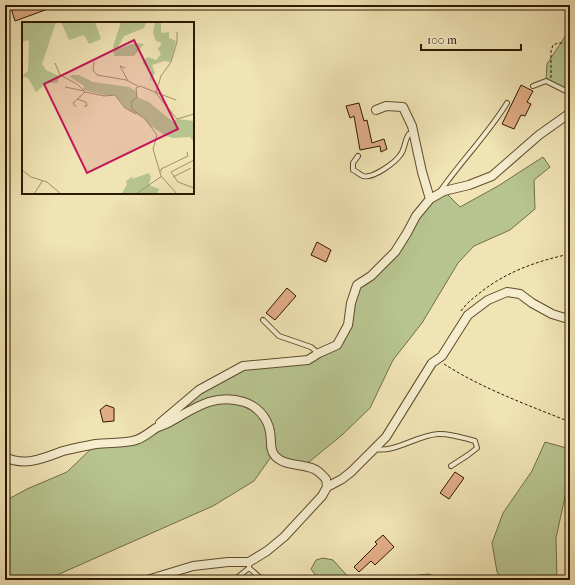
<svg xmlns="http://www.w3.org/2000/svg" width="575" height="585" font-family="'IM FELL French Canon',serif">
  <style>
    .green { fill: #b7c48f; stroke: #726e48 }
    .building { fill: #e1ac86; stroke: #2d1900 }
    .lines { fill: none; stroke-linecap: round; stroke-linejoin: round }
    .lane-casing { stroke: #5e4c2d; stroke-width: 6 }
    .street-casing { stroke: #5e4c2d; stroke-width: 10 }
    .path { stroke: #2d1900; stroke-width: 1; stroke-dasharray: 3 2; stroke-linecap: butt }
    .lane { stroke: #f5edce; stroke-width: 4 }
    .street { stroke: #f5edce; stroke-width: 8 }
    .inset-road { fill: none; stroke: #a2926c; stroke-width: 1 }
    .view { fill: #c2185b; fill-opacity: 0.15; stroke: #c2185b; stroke-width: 2 }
    .inset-edge { fill: none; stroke: #2d1900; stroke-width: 2 }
  </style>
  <rect width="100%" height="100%" fill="#f0e3b4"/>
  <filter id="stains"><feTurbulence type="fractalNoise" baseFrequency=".005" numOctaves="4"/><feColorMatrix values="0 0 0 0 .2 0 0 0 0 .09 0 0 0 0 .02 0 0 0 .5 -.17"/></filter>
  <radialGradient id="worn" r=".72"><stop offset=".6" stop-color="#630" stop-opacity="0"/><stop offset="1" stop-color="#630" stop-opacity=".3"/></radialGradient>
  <path class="green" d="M570 29V93L546 81 547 64Z
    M543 157 550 167 534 180 535 209 510 230 474 246 458 263 422 323 393 360 370 408 342 435 304 466 273 454 254 481 213 506 48 579V580H5V501L27 489 67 472 96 444 136 440 198 391 243 366 308 360 336 345 348 325 357 285 382 264 416 216 444 191 460 207 498 186Z
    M545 442 570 449V483H568L556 538 557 580H502L497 572 492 543 503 513 532 471Z
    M323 558 333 560 351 580H319L311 569 316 560Z
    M429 574 442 580H408L418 575Z"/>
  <path class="building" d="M10 5H56V6L15 21Z
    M521 85 533 91 527 102 531 104 525 116 521 115 514 129 502 124Z
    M359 103 364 121 367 120 372 143 384 139 387 149 381 152 380 146 360 150 354 116 350 118 346 106Z
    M317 242 331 250 326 262 311 255Z
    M287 288 296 296 275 320 266 313Z
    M106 405 114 408V421L103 422 100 410Z
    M455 472 464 478 449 499 440 493Z
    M383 535 394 547 375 565 371 561 359 572 354 567 377 544 375 542Z"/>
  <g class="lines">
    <g class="lane-casing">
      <path id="lane" d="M533 86 546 81 570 93
        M358 156 353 163V170C356 171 360 175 363 176 373 179 396 162 401 154 405 148 405 139 409 134H414
        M441 190C462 160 488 134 507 103
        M263 320 279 336 311 347 318 353
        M375 449C395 453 418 435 438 434 450 433 463 438 475 441L477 448 468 455 451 466
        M249 568 263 580
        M234 580 249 568V562"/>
    </g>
    <g class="street-casing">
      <path id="street" d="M376 110 386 106 403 107 412 126 422 172 430 199
        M160 423 199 390 243 366 308 360 319 353 337 345 348 325 351 303 357 285 371 276 395 252 407 233 416 216 430 199 444 191 469 185 492 176 539 135 570 113
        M5 457C25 467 44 458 63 451 74 448 86 446 96 444 108 442 124 444 136 440 143 438 150 432 156 428 160 426 164 425 168 423 192 410 214 392 244 402 257 406 268 418 270 432 272 440 269 449 275 456 286 467 301 463 314 469 319 471 322 475 326 479L327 487 322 496 284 537 267 551 249 562H228L193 566 147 580
        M327 487 342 479 351 472 386 437 432 363 442 356 468 315 488 300 507 292 520 294 532 303 552 314 565 318"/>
    </g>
    <path class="path" d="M551 78V51L553 45 558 43H566L569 41 570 36
      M461 311C465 305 471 300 476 296 503 273 536 261 570 254
      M444 364C483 389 528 405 570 422"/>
    <use href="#lane" class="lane"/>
    <use href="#street" class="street"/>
  </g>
  <g transform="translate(22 22)">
    <rect width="172" height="172" fill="#f0e3b4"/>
    <path d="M0 0H34L20 42 24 48 37 54 36 61H25L14 70 6 56 0 54 6 49 7 21 6 18 0 20ZM39 0H73L79 17 67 22 62 13 47 18ZM99 0H124L122 6 102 14 96 25 97 27 113 21 122 22 112 34H92L91 24ZM133 1H139V11L147 10V16L154 19 149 40 142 39 130 43 133 51 128 60 129 49 121 41 122 38 126 35 134 38 139 32 136 27 140 21 134 19 131 11ZM50 53H57L71 60 107 65 114 69 115 75 127 80 151 100 155 97 172 99V120L168 115 151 116 144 114 127 103 123 97 103 86 93 73 86 74 61 68 62 64 48 55ZM127 151 129 155 127 163 137 167 135 172H99L105 163 104 159 111 154 110 157Z" fill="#b7c48f"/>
    <path class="inset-road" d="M72 40 71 48 75 53 104 58 116 64M33 41 38 53 55 62 63 70 82 74 93 73 103 86 114 92M103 46 98 44 106 59M43 65 62 69M133 70 154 78M134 70 139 54 149 40 155 20V10M55 77 64 80 65 84H62M54 85 51 81 63 70M0 148 9 155 25 160 39 172M139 150V147L166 134 165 130M151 155 169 146M172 166 156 160 149 150 172 138M12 172 21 158M114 172 140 154M155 172 139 154 131 127 135 113 123 97 110 87 109 80 115 75 114 66 118 64 133 70 155 97 172 92"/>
    <path class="view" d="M112 18 156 107 65 151 22 62Z"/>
    <rect width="172" height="172" class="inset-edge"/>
  </g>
  <rect width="575" height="585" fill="none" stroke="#f0e3b4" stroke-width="20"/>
  <rect x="6" y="6" width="563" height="573" fill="none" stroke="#2d1900" stroke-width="2"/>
  <rect x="10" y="10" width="555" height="565" fill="none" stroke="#2d1900"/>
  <path d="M421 44v6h100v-6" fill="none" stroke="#2d1900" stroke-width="2"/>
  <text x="427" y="44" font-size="12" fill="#2d1900" stroke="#f5edce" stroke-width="3" paint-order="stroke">100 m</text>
  <rect width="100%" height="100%" filter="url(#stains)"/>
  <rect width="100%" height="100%" fill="url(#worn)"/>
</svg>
